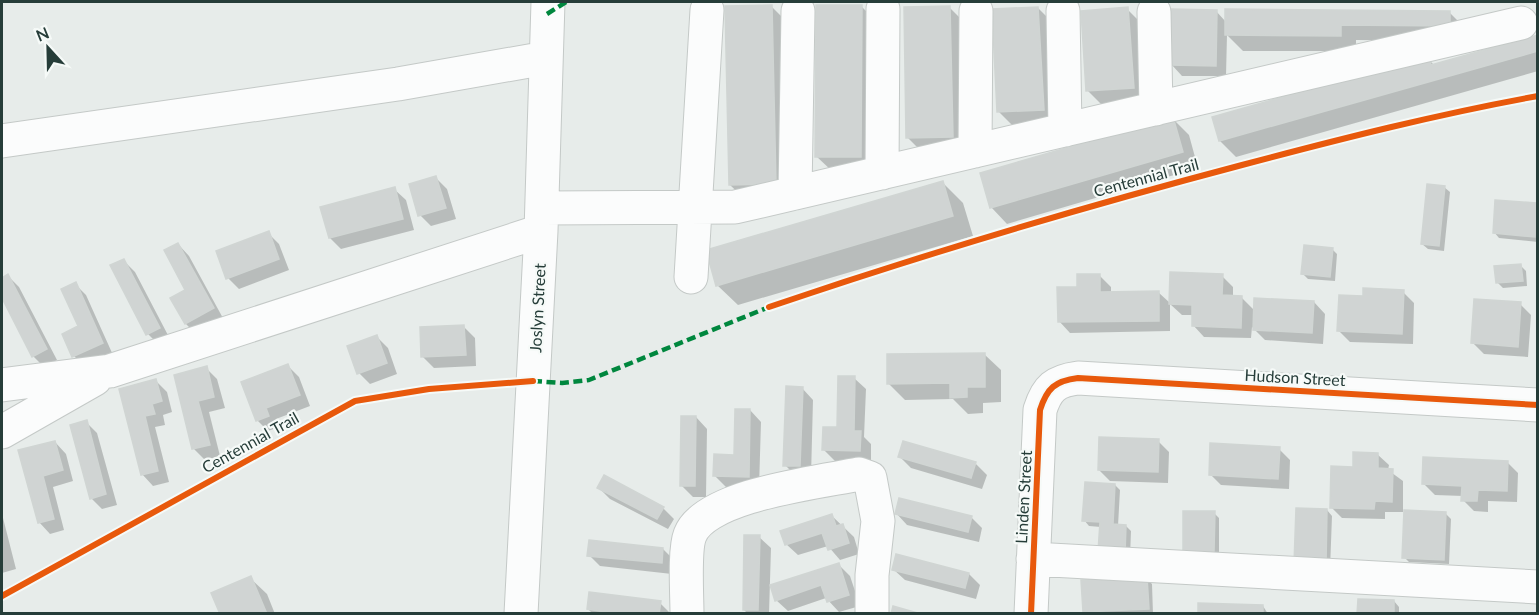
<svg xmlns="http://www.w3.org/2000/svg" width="1539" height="615" font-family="Lato,sans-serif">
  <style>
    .shadow { fill: #0003 }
    .building { fill: #d0d4d3; stroke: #d0d5d3; stroke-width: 1.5 }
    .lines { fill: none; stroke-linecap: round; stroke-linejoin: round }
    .minor-casing { stroke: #c4c9c7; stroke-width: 35 }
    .minor { stroke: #fbfcfc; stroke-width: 33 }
    .quiet { stroke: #00873e; stroke-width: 4.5; stroke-dasharray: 9 4.5; stroke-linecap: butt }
    .cycleway-casing { stroke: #f6faf8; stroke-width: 10 }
    .cycleway { stroke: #e8590c; stroke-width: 6 }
    .labels { text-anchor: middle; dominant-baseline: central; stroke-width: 4.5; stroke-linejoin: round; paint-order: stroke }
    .street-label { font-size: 16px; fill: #263d39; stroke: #f6faf8 }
  </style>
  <rect width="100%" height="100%" fill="#e7ecea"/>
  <path class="shadow" d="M861 6 878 23 877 173 833 172 816 156Z
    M772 7 792 27 796 204 751 205 730 185Z
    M950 8 966 24 968 153 924 154 908 138Z
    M1038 8 1054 24 1060 125 1015 128 999 112Z
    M1127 9 1143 25 1149 104 1104 107 1088 91Z
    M1216 11 1226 22 1449 12 1466 29V41L1356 40V51H1243L1227 35 1226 76H1182L1171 64Z
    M1538 37V71L1236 157 1220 141 1427 58 1435 66Z
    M1173 119 1189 135 1198 168 1007 224 991 207Z
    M436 178 447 189 456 219 431 226 420 215Z
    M943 183 963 203 973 236 738 305 717 285Z
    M1444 187 1450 192 1444 251 1428 249 1422 244Z
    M394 189 406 200 414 230 341 249 330 238Z
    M1535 205 1538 242 1499 238 1494 232Z
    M268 233 279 244 289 270 239 289 228 278Z
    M178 244 189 256 224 320 197 335 186 324 188 291Z
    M1332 249 1337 254 1335 281 1308 279 1302 273Z
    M123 260 135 272 170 339 159 345 148 334Z
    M1521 266 1526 271 1527 286 1503 288 1497 282Z
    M8 276 19 287 57 360 44 367 33 356 2 295V279Z
    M1100 276 1111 287V293L1158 292 1170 303V331L1070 333 1059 321 1079 288Z
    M1222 276 1233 287V297H1241L1255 311 1314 302 1325 314 1323 344 1265 340 1252 327 1251 338 1204 337 1193 325 1194 315H1182L1170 304Z
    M75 284 86 295 113 355 85 367 74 356 80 327Z
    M1403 292 1414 303 1413 344 1350 342 1339 331Z
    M1520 304 1531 315 1528 357 1484 354 1473 343Z
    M464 327 475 338 476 366 434 368 423 357Z
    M376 336 388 348 397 374 370 384 359 373Z
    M984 354 1001 370V402L983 403V413L968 414 953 399 905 400 889 384Z
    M288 366 299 377 310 406 276 419 279 427 268 431 257 420Z
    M206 368 217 379 225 408 209 412 220 456 205 460 194 449 175 376Z
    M854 378 866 389 864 437 871 444V462L835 461 824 450 839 429Z
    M156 381 167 392 172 412 163 415 165 425 155 427 169 482 153 486 142 474 121 390Z
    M802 388 813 400 811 477 796 476 785 465Z
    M750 410 761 422 759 488 726 487 715 476 735 456Z
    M696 417 707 429 706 497H693L681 485Z
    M86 422 97 433 117 505 102 509 91 498Z
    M1158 441 1169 452 1168 483 1110 481 1099 470Z
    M55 442 66 454 73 481 53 487 64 530 50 534 39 522 20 451Z
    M1279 449 1290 460 1289 489 1221 485 1210 474Z
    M1377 454 1389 465 1388 470 1403 481V512H1385V519L1342 518 1331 507Z
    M900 457 975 463 987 475 982 489 911 468Z
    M1507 462 1518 473 1517 502 1488 501V512L1474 511 1463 500V496L1435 495 1424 484Z
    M1115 485 1120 490 1118 526H1126L1131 531 1130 558 1101 527 1089 526 1084 520Z
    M599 488 663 508 674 519 668 529 610 499Z
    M1327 510 1332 516 1330 570 1301 569Z
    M896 513 971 517 982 528 979 542 907 525Z
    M1214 513 1219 518V557L1184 551Z
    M1445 513 1451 519 1449 564 1409 562 1404 557Z
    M2 514 16 569 2 573Z
    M832 516 854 537 859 554 840 560 828 546 798 555 786 544Z
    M759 537 771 548 769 614H748L744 610Z
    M663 549 674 560 672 574 600 566 589 555Z
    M839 565 850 576 860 606 839 612 826 598 788 611 776 600Z
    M893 569 969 574 980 585 976 599 905 580Z
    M250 578 267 594 275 614H222Z
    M1147 579 1152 584 1153 614 1084 612Z
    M1394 601 1399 607V614H1359Z
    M660 603 671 614H593L588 609Z
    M1263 606 1268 614H1199Z"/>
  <path class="building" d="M772 5 776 184 729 185 725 6Z
    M816 5H862L861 157H815Z
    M950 6 953 137 906 138 904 7Z
    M1038 7 1044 110 997 112 992 9Z
    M1128 7 1134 88 1086 91 1081 11Z
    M1170 9 1217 10 1216 66 1170 65Z
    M1225 9 1450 11V26L1341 25V36L1225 35Z
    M1538 35V51L1219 141 1212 117 1428 56 1431 65Z
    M1173 117 1183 152 990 208 980 173Z
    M436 176 446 208 418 216 409 184Z
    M943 181 953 216 716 286 706 250Z
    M1427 184 1445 186 1439 246 1421 244Z
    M395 187 403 219 329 238 320 207Z
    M1495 200 1536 203 1535 237 1493 233Z
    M269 231 279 259 226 279 216 251Z
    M178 243 214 308 185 324 170 298 185 290 164 250Z
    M1304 245 1333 248 1330 277 1301 274Z
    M124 259 160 328 146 335 110 265Z
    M1521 264 1523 281 1496 283 1494 266Z
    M1170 272 1223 274 1222 295 1242 296 1241 328 1192 326V305L1169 304Z
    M8 274 47 349 32 357 2 298V278Z
    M1077 274H1100V292L1159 291V321L1058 322 1057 287H1077Z
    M76 282 103 343 72 357 62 334 78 326 61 289Z
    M1363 288 1404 290 1402 334 1337 331 1339 295 1363 296Z
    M1254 298 1314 301 1312 333 1253 330Z
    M1474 299 1521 302 1518 347 1471 343Z
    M464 325 466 355 421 357 420 327Z
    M377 335 387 363 357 374 347 346Z
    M985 353V387H967V397L950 398V383L887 384V354Z
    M288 364 300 395 266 408 269 416 256 421 241 382Z
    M207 366 214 397 198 401 210 445 192 449 174 375Z
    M838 376H855L854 431H861L860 451 822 450 823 427H837Z
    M156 379 162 401 152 404 155 414 145 416 158 471 141 475 119 389Z
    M786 386 803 387 800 466H783Z
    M735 409H750L749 477 713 476 714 454 734 455Z
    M681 416H696L695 486H680Z
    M87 420 106 494 90 499 70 425Z
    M1099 437 1159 439 1158 472 1098 470Z
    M55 441 63 470 43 476 54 519 38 523 18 450Z
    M903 441 976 462 971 478 898 457Z
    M1210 443 1280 447 1278 479 1209 475Z
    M1353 452 1378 453V468L1393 469 1392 502 1375 501 1374 509 1330 508 1331 466 1353 467Z
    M1423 457 1508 461 1507 491 1478 490 1477 501H1461L1462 486 1422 484Z
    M604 475 664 507 657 519 597 488Z
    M1085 482 1115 484 1113 524 1126 525 1125 554 1098 552 1100 522 1082 521Z
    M899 498 972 516 968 532 895 514Z
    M1296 508 1327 509 1326 565 1294 564Z
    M1404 510 1446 512 1444 560 1402 558Z
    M1183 511H1215L1214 552 1183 551Z
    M832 514 836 526 843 524 849 543 828 550 822 533 785 545 780 531Z
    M744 535H760L758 610H743Z
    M589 540 663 548 662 563 587 556Z
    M896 554 969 573 965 588 892 570Z
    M839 563 849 595 827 602 821 585 775 601 770 585Z
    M251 576 267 614H220L211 593Z
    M1147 577 1149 609 1083 612 1081 580Z
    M589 592 661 601 659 614H618L587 609Z
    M1358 599 1394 600V614H1357Z
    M1198 603 1263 605V614H1198Z
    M893 606 921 614H891Z"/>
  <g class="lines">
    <g class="minor-casing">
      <path id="minor" d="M1063 11 1065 130
        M1154 12 1156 109
        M2 141 398 84 546 58
        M975 151 976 11
        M882 173 883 9
        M795 193 798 11
        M542 208 735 207 1521 23
        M691 277 707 10
        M2 385 110 371 541 231
        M2 432 95 379
        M1033 559 1538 587
        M521 614 541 231 548 2
        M687 614C687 595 684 550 690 535 705 495 820 482 859 474L870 478 878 521 872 575V614
        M1031 614 1040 410C1047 388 1055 381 1078 378L1538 405"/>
    </g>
    <use href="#minor" class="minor"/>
    <path class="quiet" d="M547 14 566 2
      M533 381 562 383 589 380 769 307"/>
    <g class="cycleway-casing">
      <path id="cycleway" d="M769 307C925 254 1083 207 1242 165 1340 139 1438 114 1538 96
        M2 596 355 401 429 389 533 381
        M1031 614 1040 410C1047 388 1055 381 1078 378L1538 405"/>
    </g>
    <use href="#cycleway" class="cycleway"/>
  </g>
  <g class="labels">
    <g class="street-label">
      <text transform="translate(1146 177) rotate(-15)">Centennial Trail</text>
      <text transform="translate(537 308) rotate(-87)">Joslyn Street</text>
      <text transform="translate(1295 377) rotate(3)">Hudson Street</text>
      <text transform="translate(250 442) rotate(-29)">Centennial Trail</text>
      <text transform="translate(1023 497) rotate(-87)">Linden Street</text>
    </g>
  </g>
  <rect width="1539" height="615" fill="none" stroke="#263d39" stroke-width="6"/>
  <g transform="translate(48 48) rotate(338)" stroke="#f6faf8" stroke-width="4.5" paint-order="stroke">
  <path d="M0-4.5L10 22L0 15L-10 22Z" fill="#263d39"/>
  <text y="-9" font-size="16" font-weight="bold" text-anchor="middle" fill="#263d39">N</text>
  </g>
</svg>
